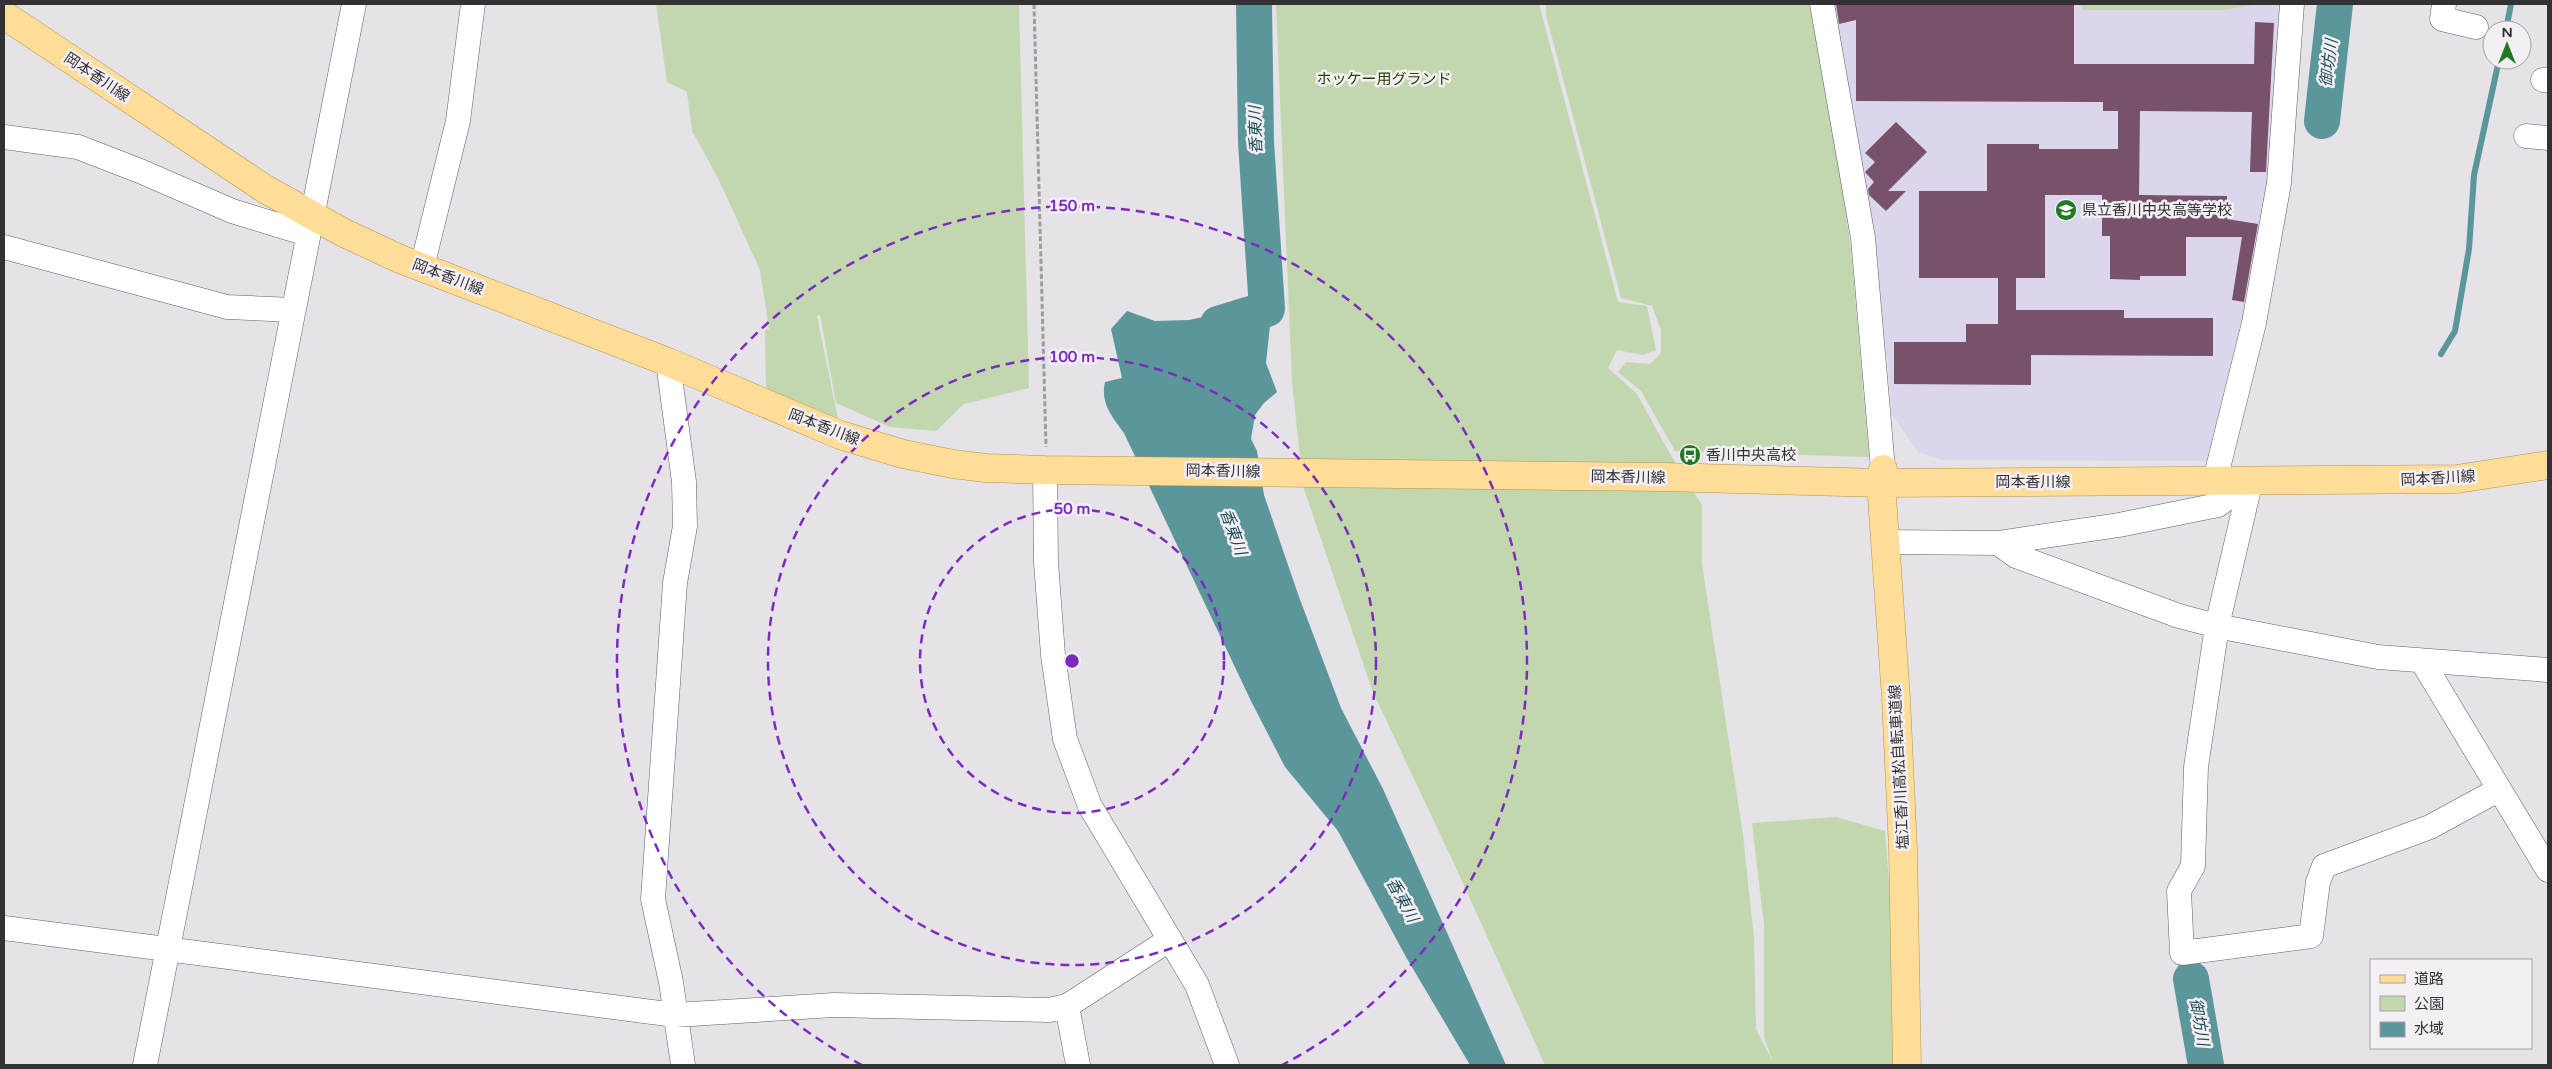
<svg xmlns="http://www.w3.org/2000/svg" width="2552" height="1069" font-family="'Varela Round','Noto Sans JP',sans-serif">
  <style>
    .education { fill: #dbd6ec }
    .green { fill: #c3d7af }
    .water { fill: #5b969b }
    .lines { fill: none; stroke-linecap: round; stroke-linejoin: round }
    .stream { stroke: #5b969b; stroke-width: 6 }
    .river { stroke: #5b969b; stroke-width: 36 }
    .building { fill: #78526a }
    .minor-casing { stroke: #615e63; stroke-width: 25 }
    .major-casing { stroke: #b69248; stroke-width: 29 }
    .path { stroke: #9f9ca1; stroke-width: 3; stroke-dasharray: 5 2.5; stroke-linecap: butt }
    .minor { stroke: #fff; stroke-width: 24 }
    .major { stroke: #fddd97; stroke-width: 28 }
    .ring { fill: none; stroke: #7b2cbf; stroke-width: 2.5; stroke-dasharray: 9 6 }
    .labels { text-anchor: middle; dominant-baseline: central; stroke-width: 5; stroke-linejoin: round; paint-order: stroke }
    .street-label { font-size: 15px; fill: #333134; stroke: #f3eff5 }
    .park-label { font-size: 15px; fill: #2a4201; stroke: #f3eff5 }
    .poi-label { font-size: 15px; fill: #333134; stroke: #f3eff5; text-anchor: start }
    .water-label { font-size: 16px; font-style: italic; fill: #1b4f53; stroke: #f3eff5 }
    .centre { fill: #7b2cbf; stroke: #f3eff5; stroke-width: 2.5 }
    .ring-label { font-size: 15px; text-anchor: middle; font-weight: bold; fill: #7b2cbf; stroke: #f3eff5; stroke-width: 5; stroke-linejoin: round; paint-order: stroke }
  </style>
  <rect width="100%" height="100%" fill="#e5e2e8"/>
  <path class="education" d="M1832 4H2280L2270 182 2251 308 2212 461 1942 460 1918 452 1891 413 1888 360 1877 336Z"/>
  <path class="green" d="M656 4H1019L1029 388 964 404 936 431 890 427 836 403 820 315 817 316 838 419 766 389 765 330 769 329 760 270 718 178 692 131 687 92 667 82Z
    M1276 4H1539L1618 302 1647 306 1656 350 1643 355 1617 350 1608 368 1637 394 1669 452 1702 505V564L1743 835 1754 938 1756 1029 1773 1062 1764 1037V926L1752 823 1836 817 1885 831 1891 909 1896 1065H1545L1457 870 1372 690 1303 486 1292 382Z
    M1546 4H1816L1851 250 1869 457 1675 451 1641 391 1618 372 1626 362 1650 364 1661 353V330L1652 306 1621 298 1546 15Z
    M2082 4H2259L2224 10H2082Z"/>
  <path class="water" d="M1240 309H1267L1271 316 1266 363 1277 392 1264 403 1255 415 1251 439 1257 451 1264 495 1299 597 1341 708 1383 789 1506 1065H1470L1406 957 1338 831 1285 767 1251 701 1124 433C1112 417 1100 403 1105 382L1122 378 1111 329 1127 311 1155 321 1189 320Z"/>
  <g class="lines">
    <path class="stream" d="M2506 30 2511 4
      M2441 354 2455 331 2469 249 2474 175 2499 60"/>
    <path class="river" d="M2322 121 2335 4
      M1218 324 1267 309 1256 142 1254 4
      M2191 979 2206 1065"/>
  </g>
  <path class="building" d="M1836 4H2074V64H2254L2255 22 2274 23 2266 172H2250L2252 112 2140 111 2139 195 2227 196V219L2258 224 2244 302 2232 300 2242 237H2186V276H2140V280L2110 279V236H2102V195H2045V278H2016V310H2124V318H2213V356L2031 355V385L1894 384V342H1966V324H1998V278H1919V191H1987V144H2039V149H2118V111H2103V102L1856 101V20L1839 24Z
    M1896 122 1927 152 1888 191H1906L1886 211 1869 195 1868 189 1874 182 1865 172 1875 162 1865 153Z"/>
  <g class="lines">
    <g class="minor-casing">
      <path id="minor" d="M1822 4 1863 238 1883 469
        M2444 4 2442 19 2476 27
        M2543 80H2548
        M2526 136 2548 138
        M4 137 78 147 140 171 232 211 307 234
        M4 247 227 307 293 310
        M422 267 458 121 473 4
        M668 362 684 482 685 526 675 583 653 899 671 982 683 1065
        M1045 470 1046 562 1053 655 1065 739 1090 806 1197 985 1227 1065
        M2215 480 2254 323 2279 183 2292 4
        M2251 480 2217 626 2196 767 2193 866 2179 891 2182 953 2311 936 2318 882 2324 866 2430 827 2498 790
        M1884 542 1998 543 2119 525 2218 505 2251 480
        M1998 543 2016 556 2179 616 2217 626 2378 657 2548 670
        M2422 661 2548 870
        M4 928 675 1015 834 1005 1049 1010 1067 1006 1169 940
        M1067 1006 1078 1065
        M145 1065 354 4"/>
    </g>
    <g class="major-casing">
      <path id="major" d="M4 15 265 189 344 233 400 259 668 362 840 435 903 454 953 464 986 468 1045 470 1664 477 1881 483 2457 479 2548 465
        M1883 469 1881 483 1896 698 1903 849 1907 1065"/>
    </g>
    <path class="path" d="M1034 4 1046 447"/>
    <use href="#minor" class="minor"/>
    <use href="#major" class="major"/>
  </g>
  <g class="ring">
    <circle cx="1072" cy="661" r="152"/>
    <circle cx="1072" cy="661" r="304"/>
    <path d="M862 1065A455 455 0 1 1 1282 1065"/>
  </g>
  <defs>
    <g id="school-disc" transform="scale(1.125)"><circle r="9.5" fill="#237824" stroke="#f3eff5"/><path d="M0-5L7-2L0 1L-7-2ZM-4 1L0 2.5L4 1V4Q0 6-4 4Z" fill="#fff"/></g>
    <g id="bus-disc" transform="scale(1.125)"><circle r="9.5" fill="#237824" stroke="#f3eff5"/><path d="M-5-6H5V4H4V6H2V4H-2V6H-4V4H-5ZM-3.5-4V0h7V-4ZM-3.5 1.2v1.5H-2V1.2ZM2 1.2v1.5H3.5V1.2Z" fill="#fff"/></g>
  </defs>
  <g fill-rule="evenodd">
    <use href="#school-disc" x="2066" y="210"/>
    <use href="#bus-disc" x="1690" y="455"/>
  </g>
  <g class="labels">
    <g class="street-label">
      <text transform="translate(97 77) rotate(34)">岡本香川線</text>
      <text transform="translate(448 277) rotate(21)">岡本香川線</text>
      <text transform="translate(824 427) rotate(21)">岡本香川線</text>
      <text transform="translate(1223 471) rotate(1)">岡本香川線</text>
      <text transform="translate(1628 477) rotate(1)">岡本香川線</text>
      <text transform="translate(2438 478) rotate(-3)">岡本香川線</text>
      <text x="2033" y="482">岡本香川線</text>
      <text transform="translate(1899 767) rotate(-93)">塩江香川高松自転車道線</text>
    </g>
    <g class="park-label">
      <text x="1384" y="79">ホッケー用グランド</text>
    </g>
    <g class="poi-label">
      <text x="2082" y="210">県立香川中央高等学校</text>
      <text x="1706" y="455">香川中央高校</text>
    </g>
    <g class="water-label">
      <text transform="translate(2329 63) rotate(-83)">御坊川</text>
      <text transform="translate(1256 130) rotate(-92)">香東川</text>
      <text transform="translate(1233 532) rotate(70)">香東川</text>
      <text transform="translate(1402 900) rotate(61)">香東川</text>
      <text transform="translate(2199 1022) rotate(80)">御坊川</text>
    </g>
  </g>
  <circle cx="1072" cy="661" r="8" class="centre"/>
  <g class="ring-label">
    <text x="1072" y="211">150 m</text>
    <text x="1072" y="362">100 m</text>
    <text x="1072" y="514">50 m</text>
  </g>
  <rect width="2552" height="1069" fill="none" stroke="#333134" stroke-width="10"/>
  <rect x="2370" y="959" width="162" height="90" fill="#f3eff5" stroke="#a6a3a8"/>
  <rect x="2380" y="975" width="25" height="8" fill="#fddd97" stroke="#a6a3a8"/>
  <text x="2414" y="984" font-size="15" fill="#333134">道路</text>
  <rect x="2380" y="996" width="25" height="15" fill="#c3d7af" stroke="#a6a3a8"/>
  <text x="2414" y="1009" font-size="15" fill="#333134">公園</text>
  <rect x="2380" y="1022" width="25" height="15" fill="#5b969b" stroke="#a6a3a8"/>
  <text x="2414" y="1034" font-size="15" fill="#333134">水域</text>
  <g transform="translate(2507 45)"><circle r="24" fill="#f3eff5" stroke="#a6a3a8"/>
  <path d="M0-4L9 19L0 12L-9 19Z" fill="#237824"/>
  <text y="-8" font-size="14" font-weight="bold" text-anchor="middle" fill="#333134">N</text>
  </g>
</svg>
